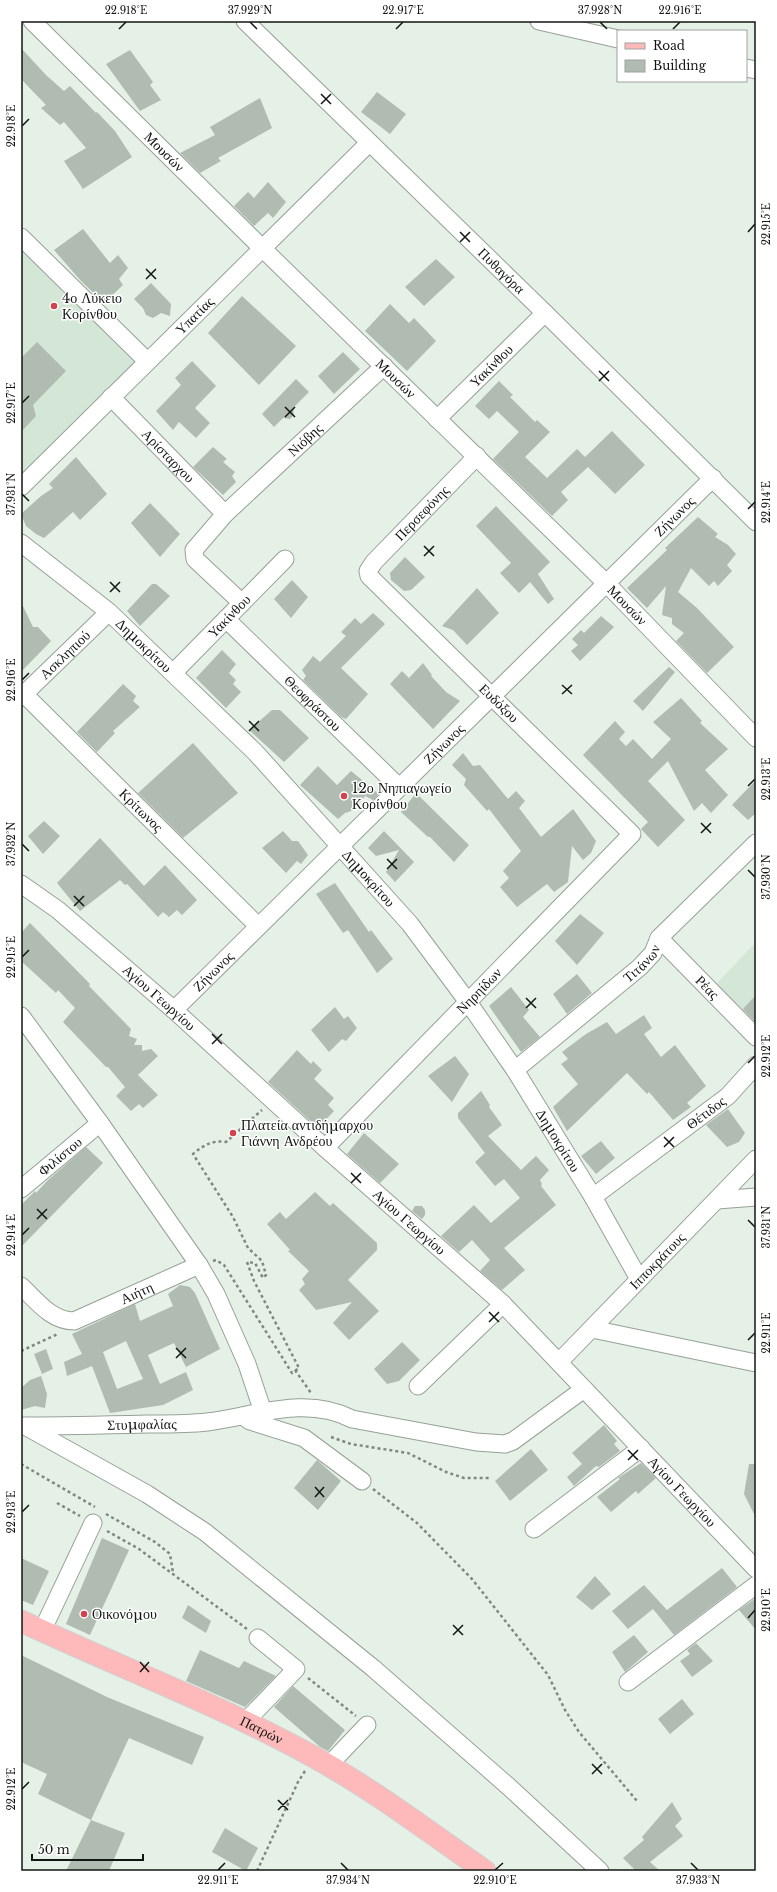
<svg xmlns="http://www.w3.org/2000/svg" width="777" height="1892" font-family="'Libre Baskerville',serif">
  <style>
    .built { fill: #d4e6d5 }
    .building { fill: #b0bbb1; fill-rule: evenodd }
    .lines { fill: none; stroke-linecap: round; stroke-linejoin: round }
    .minor-casing { stroke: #96a197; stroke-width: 19 }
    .major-casing { stroke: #d0d0d0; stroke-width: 23 }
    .path { stroke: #808881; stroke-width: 2.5; stroke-dasharray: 3 3; stroke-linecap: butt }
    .minor { stroke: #fff; stroke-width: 17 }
    .major { stroke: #feb9ba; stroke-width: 21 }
    .ticks { fill: none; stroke: #121612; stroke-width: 1.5 }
    .poi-dot { fill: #d2424e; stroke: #fff; stroke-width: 1.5 }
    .labels { text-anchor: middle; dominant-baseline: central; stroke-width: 3; stroke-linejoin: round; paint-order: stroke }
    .street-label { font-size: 14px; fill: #121612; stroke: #fff }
    .poi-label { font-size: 14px; fill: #121612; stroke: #fff; text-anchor: start }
    .neatline { fill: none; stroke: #121612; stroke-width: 1.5 }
    .ticks-label { font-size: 10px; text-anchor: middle; fill: #121612 }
  </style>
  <rect width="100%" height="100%" fill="#e5f1e6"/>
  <path class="built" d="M21 239 139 360 21 475Z
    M756 942V1027L715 985Z"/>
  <path class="building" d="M21 48 46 75 64 91 70 86 96 113 97 112 115 131 132 157 83 189 64 161 86 148 64 122 60 125 41 108 46 105 21 79Z
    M130 50 153 82 150 85 161 100 140 111 106 64Z
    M377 92 406 114 390 134 361 112Z
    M260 98 272 128 218 158 221 161 200 173 180 153 215 135 210 127Z
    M268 182 286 202 273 218 268 213 254 226 234 206 248 192 254 198Z
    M83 229 110 263 118 255 128 268 119 279 123 285 104 303 81 281 54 250Z
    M436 259 455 277 424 306 405 287Z
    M151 283 171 304 170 316 161 313 153 318 146 315 143 308 134 299Z
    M242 296 296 346 259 385 208 333Z
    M390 304 409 323 414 318 436 341 407 371 365 331Z
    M37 342 66 371 33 405 36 416 21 432V358Z
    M343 352 360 369 334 394 318 376Z
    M192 361 216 386 195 408 210 423 196 438 179 422 173 430 156 411 181 385 175 378Z
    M296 379 309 392 293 408 294 415 290 419 283 418 274 427 262 414Z
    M499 381 513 395 510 397 535 422 537 420 550 432 525 457 547 478 577 449 585 457 612 431 645 465 615 494 588 467 561 492 568 500 552 516 493 459 519 432 497 411 489 419 475 406Z
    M213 447 227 459 223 462 235 472 232 476 236 482 223 495 193 467Z
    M76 457 107 494 80 520 73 512 44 538 36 534 26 526 21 514 41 496 53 488 49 484Z
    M150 503 180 534 160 557 131 523Z
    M496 506 550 562 538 574 554 599 548 604 530 582 519 593 500 573 511 563 476 526Z
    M698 517 718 534 715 537 728 545 736 554 727 565 732 571 718 586 714 581 709 586 691 568 678 592 697 608 734 647 707 673 676 641 684 633 672 624V618L662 615 666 586 647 608 627 588 667 550 665 548Z
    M405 557 425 577 411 590 404 591 391 580 390 573Z
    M292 580 308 597 291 618 274 599Z
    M152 584H156L170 596 140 626 127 611Z
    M477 588 499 613 467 645 453 630 442 626Z
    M21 602 33 627H38L51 641 21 672Z
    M373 613 385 624 341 668 368 694 346 719 341 717 303 680 306 676 302 670 313 656 320 662 346 636 341 632 355 618 361 624Z
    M601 616 614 627 580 661 571 651 578 645 572 639 581 630 584 633Z
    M222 650 236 664 229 673 236 680 233 684 241 692 226 708 196 678Z
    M423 663 432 675 431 676 446 692 460 701 433 729 390 684 402 671 409 678Z
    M669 667 675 672 643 711 633 701Z
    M123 684 136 696 133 701 140 707 113 731 115 733 97 752 77 732Z
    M681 698 702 721 700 723 728 749 705 770 728 795 711 813 702 803 694 811 668 761 648 781 685 820 658 847 641 829 648 822 583 755 615 721 625 732 619 739 626 746 633 739 652 759 671 739 653 722Z
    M272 710H280L309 738 284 762 249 730Z
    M193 743 238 793 183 838 138 793Z
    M463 753 473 766 480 765 508 799 516 791 525 801 519 808 541 837 573 809 596 841 591 853 583 860 572 846 568 882 554 892 547 884 517 907 500 887 509 878 503 871 521 851 489 809 487 811 464 785 466 779 452 765Z
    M318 766 337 785 351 771 379 794 373 800 365 796 354 810 345 813 338 819 300 785Z
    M756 780V813L748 820 732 805Z
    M416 793 469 845 454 862 430 837H428L401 812Z
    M44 821 60 836 43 854 28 836Z
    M283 831 292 841H298L308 855 301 864 297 861 286 873 262 848Z
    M384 831 414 862 395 882 386 872 399 850 376 856 368 848Z
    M100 838 144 886 165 865 197 900 182 915 177 910 169 917 163 912 158 917 127 884 125 885 120 880 80 911 57 883Z
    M335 883 369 932 371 930 393 959 377 973 348 930 343 933 316 894Z
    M580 914 604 933 577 965 555 941Z
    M30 923 90 984 89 986 131 1029 129 1036 137 1039 134 1045H142V1051L151 1049 158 1056 138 1075 158 1095 143 1108 139 1104 131 1111 116 1096 125 1087 108 1067H106L63 1022 75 1008 58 990 56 993 21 961V933Z
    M577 974 592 993 567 1014 553 994Z
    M511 987 529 1010 523 1017 540 1037 521 1052 489 1006Z
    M756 995V1023L743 1009Z
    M335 1007 344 1019 348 1016 357 1028 346 1041 342 1039 329 1052 311 1030Z
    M644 1015 652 1028 644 1034 661 1057 675 1045 706 1086 687 1103 691 1107 673 1120 649 1092 647 1094 627 1073 567 1131 553 1107 578 1084 561 1064 568 1059 562 1052 586 1034 607 1022 616 1034Z
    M297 1050 311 1064 313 1061 322 1070 314 1079 334 1098 328 1105 334 1111 318 1128 268 1082Z
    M455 1056 469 1074 452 1102 428 1076Z
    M481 1091 490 1105 489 1107 502 1125 488 1136 521 1170 536 1156 549 1170 540 1180 542 1184 541 1186 556 1205 504 1248 525 1270 502 1290 480 1271 490 1260 472 1240 459 1252 441 1236 474 1205 491 1223 520 1198 504 1179 495 1186 475 1162 485 1153 458 1118V1113Z
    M728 1109 745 1133 739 1142 727 1147 706 1125Z
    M364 1133 399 1164 380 1183 347 1154Z
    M601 1141 615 1158 596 1174 581 1156Z
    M86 1147 103 1163 21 1247V1205L35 1191 36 1193 48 1180Z
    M315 1192 330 1206 333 1203 377 1243V1250L348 1280 379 1311 349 1340 333 1323 352 1302 316 1310 299 1290 305 1284 302 1279 309 1271 288 1251 290 1250 267 1224 280 1212 286 1219Z
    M415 1206H422L425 1210V1215L422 1219 412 1211Z
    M180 1285 190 1287 195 1293 220 1349 186 1367 174 1343 148 1355 160 1384 186 1372 193 1390 163 1405 110 1413 92 1366 67 1376 64 1362 82 1354 72 1334 135 1304 140 1321 173 1306 168 1294ZM126 1341 143 1379 117 1389 103 1352Z
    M402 1342 420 1360 399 1381 387 1384 374 1369Z
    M46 1349 53 1369 42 1374 34 1354Z
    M41 1376 47 1394 45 1408 35 1406 21 1410V1388L30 1380Z
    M604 1425 617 1441 614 1444 620 1451 599 1467 596 1466 574 1486 567 1477 582 1464 572 1453Z
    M531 1449 548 1470 510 1501 495 1481Z
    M317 1460 341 1481 318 1510 294 1488Z
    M641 1463 656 1478 638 1494 636 1491 611 1512 597 1497 620 1479 618 1478Z
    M749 1464H756V1518L744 1494Z
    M102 1538 129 1550 90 1635 66 1624Z
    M21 1558 49 1571 33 1605 21 1600Z
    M722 1568 737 1587 674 1635 653 1609 628 1629 612 1611 644 1585 667 1610Z
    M595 1576 611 1594 592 1610 576 1597Z
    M756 1598V1630L739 1610Z
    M188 1605 211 1621 206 1633 182 1618Z
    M634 1635 648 1652 625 1672 612 1652Z
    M696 1643 713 1661 692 1677 680 1661 690 1654 687 1650Z
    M200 1650 239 1668 244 1661 276 1676 245 1707 186 1681Z
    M21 1655 107 1697 204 1737 192 1765 129 1738 91 1820 38 1794 47 1774 21 1762Z
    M293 1686 345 1730 328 1751 320 1747 274 1707Z
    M682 1699 694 1714 670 1734 658 1719Z
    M672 1802 682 1819 675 1826 683 1836 650 1862 660 1871H636L623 1858 644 1840 642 1837Z
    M91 1820 125 1833 109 1871H66Z
    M225 1828 258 1848 246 1871 212 1852Z"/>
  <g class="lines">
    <g class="minor-casing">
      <g id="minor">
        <path id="s1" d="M32 21 263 249 606 583 756 738"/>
        <path id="s2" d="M245 21 545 313 756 522"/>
        <path d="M539 21 618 39"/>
        <path d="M746 68 756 70"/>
        <path d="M21 237 147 361"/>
        <path id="s3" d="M111 397 225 514"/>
        <path id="s4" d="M437 419 545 313"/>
        <path id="s5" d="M21 487 369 143"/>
        <path id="s6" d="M21 543 109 612 255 752 410 924 468 1002 515 1070 593 1197 639 1279"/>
        <path id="s7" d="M242 603 195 559 194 550 225 514 384 366"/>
        <path id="s8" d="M226 619 399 787"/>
        <path id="s9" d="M173 673 285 559"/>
        <path id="s10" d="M24 694 258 926"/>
        <path id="s11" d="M21 697 109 612"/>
        <path id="s12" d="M21 884 58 910 174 1010 325 1148 503 1304 756 1569"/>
        <path id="s13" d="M659 938 756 1037"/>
        <path id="s14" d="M174 1010 713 478"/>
        <path d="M21 1016 100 1123 199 1265 216 1294 247 1364 263 1412"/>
        <path id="s15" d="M515 1070 640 967 653 953 659 938 756 843"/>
        <path id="s16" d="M325 1148 632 834 369 576 368 571 374 562 477 456"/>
        <path id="s17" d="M21 1189 100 1123"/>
        <path id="s18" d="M593 1197 728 1096 756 1065"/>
        <path d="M717 1200 756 1197"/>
        <path id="s19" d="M21 1286C36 1300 51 1321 74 1321L199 1265"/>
        <path d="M592 1329 756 1363"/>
        <path id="s20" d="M559 1362 756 1159"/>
        <path d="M418 1386 503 1304"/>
        <path d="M243 1416 250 1421 304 1438 362 1481"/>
        <path d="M25 1426 147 1494 205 1532 373 1668 508 1786 600 1871"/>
        <path id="s21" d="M27 1426C69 1426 110 1425 152 1424 170 1424 189 1424 207 1422 255 1416 306 1395 352 1419L476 1442 505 1444 513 1441 584 1389"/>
        <path d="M534 1529 641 1448"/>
        <path d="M42 1631 93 1523"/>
        <path d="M628 1682 756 1585"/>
        <path d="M245 1722 296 1669 258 1638"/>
        <path d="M328 1766 367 1725"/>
      </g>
    </g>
    <g class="major-casing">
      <g id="major">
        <path id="s22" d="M21 1621C119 1667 220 1705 314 1757 374 1790 429 1832 485 1871"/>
      </g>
    </g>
    <path class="path" d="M213 1261 216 1260 224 1265 292 1373 299 1368 254 1281 247 1262 255 1263 263 1278 266 1275 262 1261 248 1248 233 1217 193 1154C204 1145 212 1140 226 1142L262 1110
      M21 1351 58 1334
      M295 1370 311 1393
      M331 1437 351 1444 408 1453 446 1472 464 1478H491
      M21 1464 95 1507
      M373 1489 417 1523 472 1579 548 1675 565 1710 579 1732 637 1801
      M57 1503 80 1516
      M106 1514 155 1542 170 1554 173 1573
      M107 1531 139 1549 247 1629
      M308 1678 356 1716
      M257 1871 298 1782 305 1771"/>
    <use href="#minor" class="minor"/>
    <use href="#major" class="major"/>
  </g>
  <path class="ticks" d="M250 22 257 29M600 22 607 29M119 29 126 22M396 29 403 22M673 29 680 22M321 94 331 104M321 104 331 94M22 126 29 119M460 232 470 242M748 232 755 224M460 242 470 232M146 269 156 279M146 279 156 269M599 371 609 381M599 381 609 371M22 403 29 396M285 407 295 417M285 417 295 407M22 494 29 501M748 509 755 502M424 546 434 556M424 556 434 546M110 582 120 592M110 592 120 582M22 680 29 673M562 685 572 694M562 694 572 685M249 721 259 731M249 731 259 721M748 786 755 779M701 823 711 833M701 833 711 823M22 844 29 851M387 859 397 869M387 869 397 859M748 870 755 877M74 896 84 906M74 906 84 896M22 957 29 950M526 998 536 1008M526 1008 536 998M212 1034 222 1044M212 1044 222 1034M748 1063 755 1056M664 1137 674 1147M664 1147 674 1137M351 1173 361 1183M351 1183 361 1173M37 1209 47 1219M37 1219 47 1209M748 1220 755 1227M22 1235 29 1228M489 1312 499 1322M489 1322 499 1312M748 1340 755 1333M176 1348 186 1358M176 1358 186 1348M628 1450 638 1460M628 1460 638 1450M315 1487 324 1497M315 1497 324 1487M22 1512 29 1505M748 1618 755 1610M453 1625 463 1635M453 1635 463 1625M140 1662 149 1672M140 1672 149 1662M592 1764 602 1774M592 1774 602 1764M22 1789 29 1782M278 1800 288 1810M278 1810 288 1800M341 1863 348 1870M691 1863 698 1870M218 1870 225 1863M495 1870 503 1863"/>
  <g class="poi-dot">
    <circle cx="54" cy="306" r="4"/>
    <circle cx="344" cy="796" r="4"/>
    <circle cx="233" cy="1133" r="4"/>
    <circle cx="84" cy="1614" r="4"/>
  </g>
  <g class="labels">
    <g class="street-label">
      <text stroke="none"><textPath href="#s1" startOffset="186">Μουσών</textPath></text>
      <text stroke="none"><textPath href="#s2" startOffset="358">Πυθαγόρα</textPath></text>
      <text stroke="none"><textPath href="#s5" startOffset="244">Υπατίας</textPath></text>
      <text stroke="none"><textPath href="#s4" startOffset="76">Υακίνθου</textPath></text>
      <text stroke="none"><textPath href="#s1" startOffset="510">Μουσών</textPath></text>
      <text stroke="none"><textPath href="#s7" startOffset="230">Νιόβης</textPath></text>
      <text stroke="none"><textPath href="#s3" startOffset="82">Αρίσταρχου</textPath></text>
      <text stroke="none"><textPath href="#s16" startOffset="892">Περσεφόνης</textPath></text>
      <text stroke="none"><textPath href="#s14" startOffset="703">Ζήνωνος</textPath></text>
      <text stroke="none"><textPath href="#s1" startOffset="834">Μουσών</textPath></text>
      <text stroke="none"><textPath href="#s9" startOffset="80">Υακίνθου</textPath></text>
      <text stroke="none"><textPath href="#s6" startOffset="160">Δημοκρίτου</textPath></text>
      <text stroke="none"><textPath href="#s11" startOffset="61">Ασκληπιού</textPath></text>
      <text stroke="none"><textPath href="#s8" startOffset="121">Θεοφράστου</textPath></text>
      <text transform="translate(499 703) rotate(44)">Ευδόξου</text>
      <text stroke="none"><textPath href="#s14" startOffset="379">Ζήνωνος</textPath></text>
      <text stroke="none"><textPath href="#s10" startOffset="165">Κρίτωνος</textPath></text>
      <text stroke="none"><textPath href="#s6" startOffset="484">Δημοκρίτου</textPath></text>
      <text stroke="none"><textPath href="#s15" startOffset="166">Τιτάνων</textPath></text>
      <text stroke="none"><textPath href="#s14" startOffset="55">Ζήνωνος</textPath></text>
      <text stroke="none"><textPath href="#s13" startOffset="69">Ρέας</textPath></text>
      <text stroke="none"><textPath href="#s16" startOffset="220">Νηρηίδων</textPath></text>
      <text stroke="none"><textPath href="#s12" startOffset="179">Αγίου Γεωργίου</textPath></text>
      <text stroke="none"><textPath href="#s18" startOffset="141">Θέτιδος</textPath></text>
      <text stroke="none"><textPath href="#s6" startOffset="808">Δημοκρίτου</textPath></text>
      <text stroke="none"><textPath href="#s17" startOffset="51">Φιλίστου</textPath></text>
      <text stroke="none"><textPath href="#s12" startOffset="515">Αγίου Γεωργίου</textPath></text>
      <text stroke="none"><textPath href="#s20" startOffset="141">Ιπποκράτους</textPath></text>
      <text stroke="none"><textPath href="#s19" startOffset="134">Αιήτη</textPath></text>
      <text stroke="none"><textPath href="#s21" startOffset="115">Στυμφαλίας</textPath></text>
      <text stroke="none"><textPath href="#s12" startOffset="899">Αγίου Γεωργίου</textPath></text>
      <text stroke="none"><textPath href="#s22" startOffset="264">Πατρών</textPath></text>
    </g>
    <g class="poi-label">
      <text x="62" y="298">4ο Λύκειο<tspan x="62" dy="16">Κορίνθου</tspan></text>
      <text x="352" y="788">12ο Νηπιαγωγείο<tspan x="352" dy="16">Κορίνθου</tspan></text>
      <text x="241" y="1125">Πλατεία αντιδήμαρχου<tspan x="241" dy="16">Γιάννη Ανδρέου</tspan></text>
      <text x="92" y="1614">Οικονόμου</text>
    </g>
  </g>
  <rect width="777" height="1892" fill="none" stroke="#ffffff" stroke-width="44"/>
  <rect x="617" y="30" width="130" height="52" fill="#ffffff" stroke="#a0a2a0"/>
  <rect x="625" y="43" width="20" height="6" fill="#feb9ba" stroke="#a0a2a0"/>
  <text x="653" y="50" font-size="12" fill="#121612">Road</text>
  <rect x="625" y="60" width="20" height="12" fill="#b0bbb1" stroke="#a0a2a0"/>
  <text x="653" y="70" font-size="12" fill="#121612">Building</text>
  <path d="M32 1854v6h111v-6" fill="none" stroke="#121612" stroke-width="2"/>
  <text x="38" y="1854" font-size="12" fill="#121612" stroke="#ffffff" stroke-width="3" paint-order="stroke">50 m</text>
  <rect x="22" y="22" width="733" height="1848" class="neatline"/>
  <g class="ticks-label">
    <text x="126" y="14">22.918°E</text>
    <text x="250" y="14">37.929°N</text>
    <text x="403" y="14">22.917°E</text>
    <text x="600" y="14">37.928°N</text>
    <text x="680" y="14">22.916°E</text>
    <text transform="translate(11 126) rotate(-90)" y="4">22.918°E</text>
    <text transform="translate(766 224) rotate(-90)" y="4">22.915°E</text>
    <text transform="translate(11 403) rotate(-90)" y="4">22.917°E</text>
    <text transform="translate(11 494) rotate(-90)" y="4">37.931°N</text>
    <text transform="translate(766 502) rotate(-90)" y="4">22.914°E</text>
    <text transform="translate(11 680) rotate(-90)" y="4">22.916°E</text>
    <text transform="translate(766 779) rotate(-90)" y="4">22.913°E</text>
    <text transform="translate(11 844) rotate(-90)" y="4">37.932°N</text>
    <text transform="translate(766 877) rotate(-90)" y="4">37.930°N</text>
    <text transform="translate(11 957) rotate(-90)" y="4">22.915°E</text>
    <text transform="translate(766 1056) rotate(-90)" y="4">22.912°E</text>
    <text transform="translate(766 1227) rotate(-90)" y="4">37.931°N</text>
    <text transform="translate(11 1235) rotate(-90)" y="4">22.914°E</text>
    <text transform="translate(766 1333) rotate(-90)" y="4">22.911°E</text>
    <text transform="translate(11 1512) rotate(-90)" y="4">22.913°E</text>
    <text transform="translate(766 1610) rotate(-90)" y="4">22.910°E</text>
    <text transform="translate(11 1789) rotate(-90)" y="4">22.912°E</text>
    <text x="218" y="1884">22.911°E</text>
    <text x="348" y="1884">37.934°N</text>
    <text x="495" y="1884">22.910°E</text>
    <text x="698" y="1884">37.933°N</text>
  </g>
</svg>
